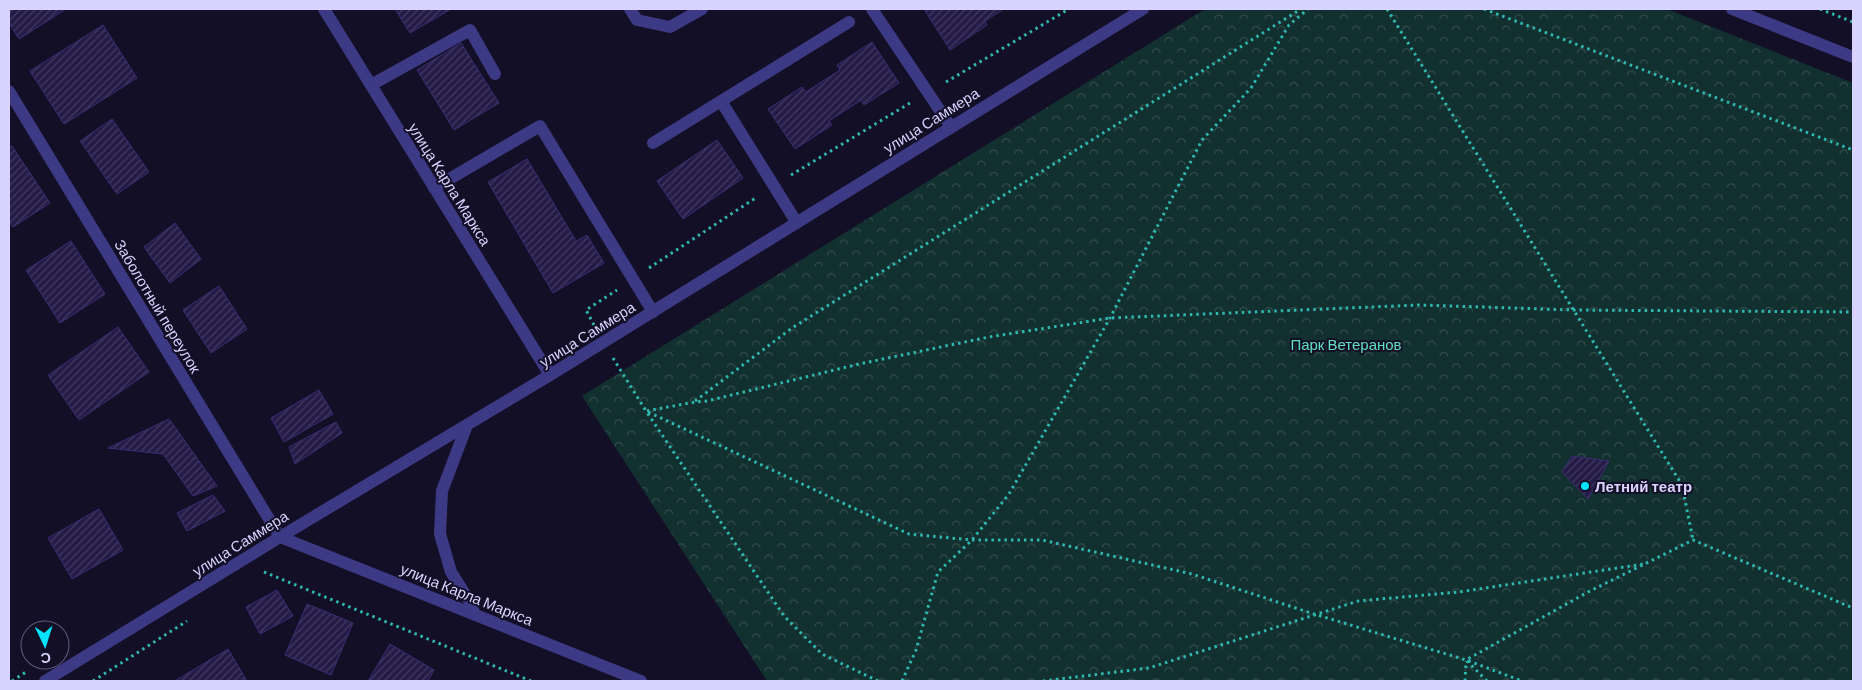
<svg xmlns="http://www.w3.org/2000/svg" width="1862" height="690" font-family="Barlow,sans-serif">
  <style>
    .park { fill: url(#park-crowns) }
    .building { fill: url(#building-hatch); stroke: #3b2d73 }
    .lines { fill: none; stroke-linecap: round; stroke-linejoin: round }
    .path { stroke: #2fb8b0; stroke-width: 3; stroke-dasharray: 2.5 4; stroke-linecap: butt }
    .minor { stroke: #3d3a85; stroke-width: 12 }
    .poi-dot { fill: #00e5ff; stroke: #130f26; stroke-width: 2 }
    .labels { text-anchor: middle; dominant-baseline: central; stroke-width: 4; stroke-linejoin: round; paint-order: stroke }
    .street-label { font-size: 15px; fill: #d9d4ff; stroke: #130f26 }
    .park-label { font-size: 15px; fill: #5fe0c0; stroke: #130f26 }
    .poi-label { font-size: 15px; font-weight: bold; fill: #d9d4ff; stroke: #130f26; text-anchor: start }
  </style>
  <defs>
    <pattern id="park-crowns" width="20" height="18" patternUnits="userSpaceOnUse" patternTransform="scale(1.25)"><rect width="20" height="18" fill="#12302f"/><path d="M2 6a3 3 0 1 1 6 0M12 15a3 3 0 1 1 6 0" fill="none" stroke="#344d4e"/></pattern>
    <pattern id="building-hatch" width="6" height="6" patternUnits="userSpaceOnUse" patternTransform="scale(1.25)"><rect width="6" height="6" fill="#241b47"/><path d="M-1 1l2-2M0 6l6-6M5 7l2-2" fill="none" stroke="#433b63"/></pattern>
  </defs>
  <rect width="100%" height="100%" fill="#130f26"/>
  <path class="park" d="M1205 9H1667L1853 83V681H767L582 396Z"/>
  <path class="building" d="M9 9H66L19 39 9 23Z
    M395 9H451L410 33Z
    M924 9H1004L985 21 987 25 950 50Z
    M103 25 137 78 64 124 30 71Z
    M872 42 899 83 864 105 861 100 829 121 832 125 795 149 768 109 802 87 806 92 840 70 837 65Z
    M461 43 499 103 454 130 417 70Z
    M112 119 149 172 117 194 80 141Z
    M717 140 743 178 683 219 657 181Z
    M12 146 50 203 13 227 9 221V148Z
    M527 159 576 241 587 235 604 263 553 293 488 182Z
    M175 223 201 259 170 283 144 247Z
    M71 241 105 294 60 323 26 270Z
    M219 286 247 329 211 353 183 310Z
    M118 327 149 372 79 420 48 375Z
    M319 390 333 414 284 442 271 418Z
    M169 419 217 486 193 496 163 454 108 448Z
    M336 422 342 433 295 464 289 447Z
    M1572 456 1609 461 1588 499 1562 472Z
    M213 495 225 511 187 531 177 513Z
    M99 509 123 550 72 579 48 538Z
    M277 590 293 616 260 634 246 607Z
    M307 604 353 623 331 675 285 655Z
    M390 644 434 670 428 681H368Z
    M228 649 247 681H175Z"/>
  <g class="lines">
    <path class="path" d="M1387 9 1682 485 1693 540
      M1484 9 1853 150
      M1820 9 1853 22
      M946 82 1069 9
      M791 175 910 103
      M649 268 757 197
      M594 325 586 310 617 290
      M613 358 646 411 909 534 972 540H1042L1192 574 1314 614 1466 660 1522 681
      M695 401 792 328 1301 9
      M264 572 531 681
      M12 681 26 672
      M93 681 187 621
      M878 681 822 654 784 616 646 411 695 402 707 401 859 364 989 337 1110 318 1419 305 1574 310 1853 312
      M902 681 916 650 938 572 972 540 1009 494 1110 318 1202 140 1251 88 1289 25 1308 9
      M1043 681 1149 668 1358 601 1459 592 1644 564
      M1465 681 1466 661
      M1487 681 1466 660 1588 592 1693 540 1853 608"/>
    <path class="minor" d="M324 9 550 375
      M630 9 637 20 670 27 702 9
      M872 9 951 127
      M1732 9 1853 57
      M371 85 470 30 495 74
      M9 91 280 537
      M721 101 849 22
      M653 143 721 101 797 223
      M434 188 540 126 653 312
      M467 425 442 491 440 534 451 572 470 602 475 615
      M280 537 641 681
      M45 681 280 537 550 375 1143 9"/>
  </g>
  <circle class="poi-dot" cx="1585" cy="486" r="5"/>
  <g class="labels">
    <g class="street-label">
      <text transform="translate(931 120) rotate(-32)">улица Саммера</text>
      <text transform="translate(450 184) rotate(58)">улица Карла Маркса</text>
      <text transform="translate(158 306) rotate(59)">Заболотный переулок</text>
      <text transform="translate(587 334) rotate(-32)">улица Саммера</text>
      <text transform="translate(240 543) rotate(-32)">улица Саммера</text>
      <text transform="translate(467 594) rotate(22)">улица Карла Маркса</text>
    </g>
    <g class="park-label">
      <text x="1346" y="344">Парк Ветеранов</text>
    </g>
    <g class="poi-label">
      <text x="1595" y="486">Летний театр</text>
    </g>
  </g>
  <rect width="1862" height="690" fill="none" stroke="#d9d4ff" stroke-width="20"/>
  <g transform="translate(45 645) rotate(176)"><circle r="24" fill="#130f26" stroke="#625e7d"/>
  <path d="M0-4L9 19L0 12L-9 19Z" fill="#00e5ff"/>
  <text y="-8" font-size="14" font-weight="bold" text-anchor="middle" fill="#d9d4ff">С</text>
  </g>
</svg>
